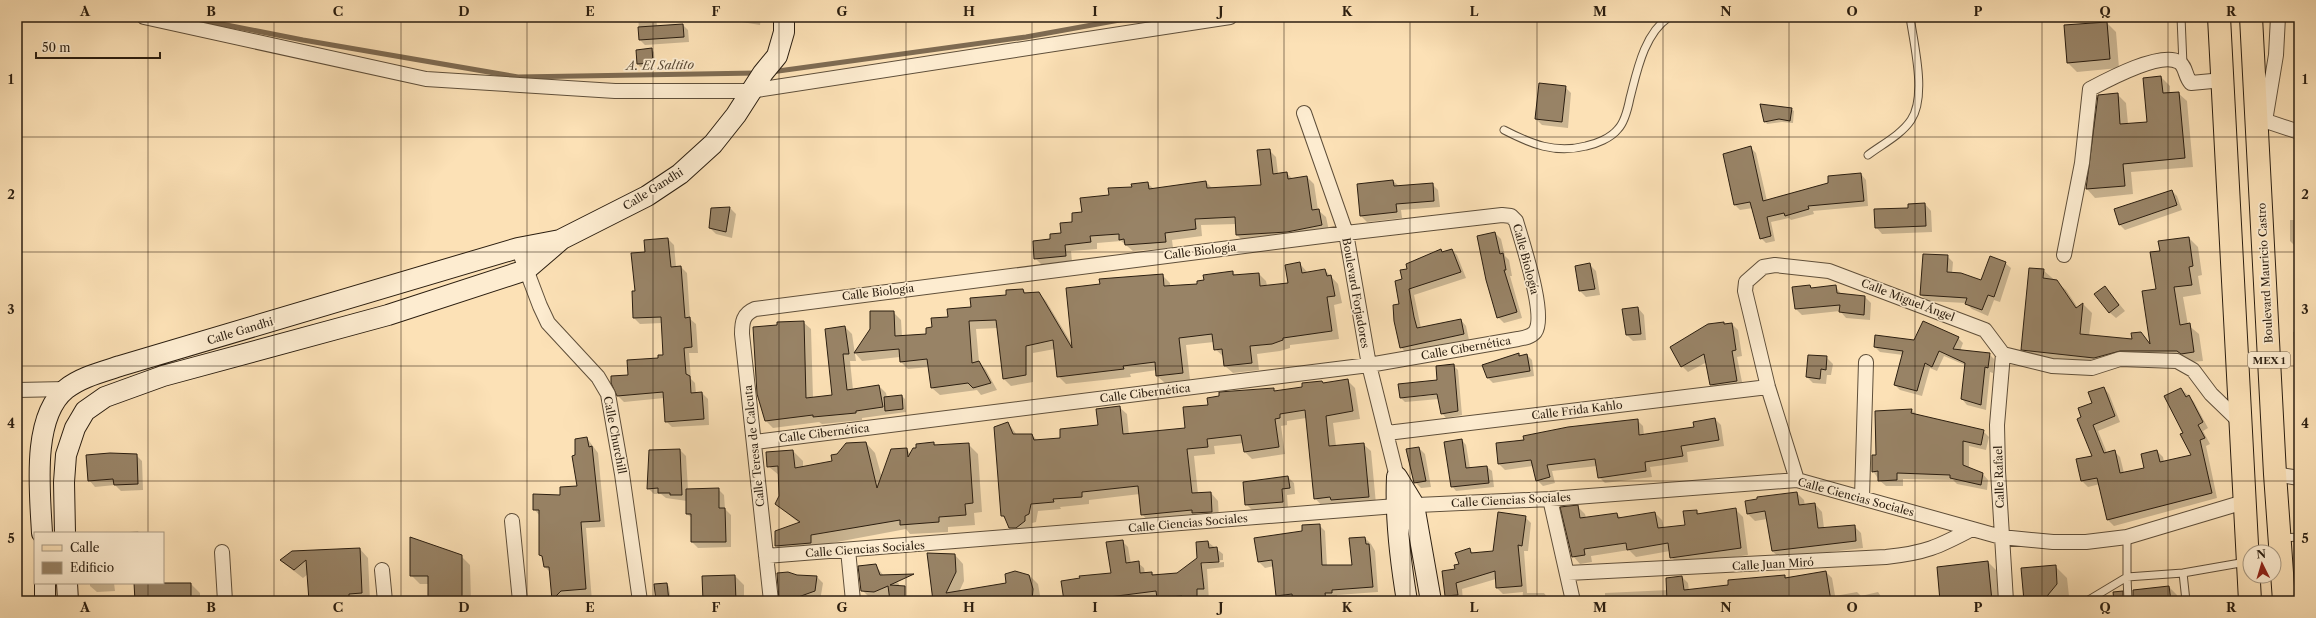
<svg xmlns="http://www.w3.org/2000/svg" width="2316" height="618" font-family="'Libre Caslon Text',serif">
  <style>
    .shadow { fill: #0003; fill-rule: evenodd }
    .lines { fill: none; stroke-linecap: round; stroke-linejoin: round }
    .stream { stroke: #7e6b52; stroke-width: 5 }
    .building { fill: #988366; stroke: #2b1e10 }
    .lane-casing { stroke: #5f4f3a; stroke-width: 9 }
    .street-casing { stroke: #5f4f3a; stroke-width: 16 }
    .secondary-casing { stroke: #2b1e10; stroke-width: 22 }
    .primary-casing { stroke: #2b1e10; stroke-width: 24 }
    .lane { stroke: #fdecd0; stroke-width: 7 }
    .street { stroke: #fdecd0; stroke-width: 14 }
    .secondary { stroke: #fdecd0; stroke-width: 20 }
    .primary { stroke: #fce1b6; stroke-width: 22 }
    .grid { fill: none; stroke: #2b1e10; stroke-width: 1; stroke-opacity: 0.55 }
    .labels { text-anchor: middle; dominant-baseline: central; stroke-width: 3.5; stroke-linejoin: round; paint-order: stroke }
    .shield { fill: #fdecd0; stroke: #6a5c4a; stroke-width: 1 }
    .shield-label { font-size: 10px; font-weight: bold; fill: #2b1e10 }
    .street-label { font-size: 11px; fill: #2b1e10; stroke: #fdecd0 }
    .water-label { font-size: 12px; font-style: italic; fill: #5b4b36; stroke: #fdecd0 }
    .neatline { fill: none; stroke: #2b1e10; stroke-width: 1.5 }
    .grid-label { font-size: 13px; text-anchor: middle; font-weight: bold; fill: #2b1e10 }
  </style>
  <rect width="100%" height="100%" fill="#fce1b6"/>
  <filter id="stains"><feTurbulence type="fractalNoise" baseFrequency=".005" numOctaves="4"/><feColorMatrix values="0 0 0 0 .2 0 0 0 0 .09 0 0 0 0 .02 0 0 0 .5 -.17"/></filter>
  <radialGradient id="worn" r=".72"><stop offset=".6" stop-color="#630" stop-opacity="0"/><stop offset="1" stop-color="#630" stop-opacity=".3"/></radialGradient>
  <path class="shadow" d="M638 17H656L657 26 683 25 688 30 689 42 645 45 640 40Z
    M736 17H761L760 25 742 22Z
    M2107 23 2116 32 2119 68 2077 72 2068 63Z
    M651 49 654 52 655 65 640 67 638 64Z
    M2161 77 2170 86V93H2178L2187 101 2193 167 2131 172 2133 194 2095 198 2087 189 2099 96 2117 94 2126 103 2128 124 2148 123Z
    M1565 87 1571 93 1568 128 1542 125 1536 119Z
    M1791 109 1794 111 1793 123 1782 122 1767 124 1765 121Z
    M1751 148 1756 153 1767 201 1861 174 1866 180 1868 206 1813 211 1814 214 1791 220 1789 218 1771 222 1775 241 1766 243 1761 238 1753 208 1740 210 1735 205Z
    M1269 150 1276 157 1278 174 1286 173 1293 179 1307 177 1314 184 1318 210 1326 217 1329 231 1244 242 1237 235 1236 224 1201 225 1202 236 1172 240 1173 248 1133 251 1121 241 1097 243V249L1071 251 1072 262 1042 265 1035 258 1052 240 1062 234 1083 213 1110 196 1147 183 1154 189 1206 182 1213 189 1262 186Z
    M1393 181 1399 186 1432 184 1438 190 1440 207 1401 210 1402 218 1367 222 1361 216Z
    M2172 191 2177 196 2182 210 2125 230 2120 225 2115 210Z
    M1925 204 1931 211 1932 232 1882 234 1876 227 1909 209Z
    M730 208 736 214 732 238 716 234 710 228Z
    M2290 220H2299V435L2293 332H2295V246L2290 241Z
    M1495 233 1501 239 1505 256 1509 260 1512 276H1510L1522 318 1504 323 1498 317Z
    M2189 238 2198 247 2202 275 2198 276 2201 294 2183 297 2188 325 2199 334 2203 361 2191 362 2187 360 2104 367 2031 359 2022 349 2043 270 2066 290 2078 308 2083 304 2092 313 2089 336 2133 340 2140 333 2151 344 2161 252Z
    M668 239 674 245 676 267H681L687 273 690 319 696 324 698 353H689L691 379 695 383 696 394 702 393 708 399 709 425 672 427 666 421 664 398 624 402 618 396 629 376 664 356 662 323 640 324 634 318 636 292 647 253Z
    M1441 250 1443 253 1452 250 1457 255 1466 278 1414 295 1421 328 1461 320 1466 326 1469 340 1406 353 1401 347 1400 305 1403 280 1409 269 1418 262 1417 259Z
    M1947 256 1953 262 1952 274 1982 282 2005 263 2011 268 2000 302 1994 300 1988 316 1972 309 1966 303 1927 301 1921 295Z
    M1300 264 1308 273 1325 270 1338 284 1342 303 1334 305 1339 339 1290 345V348L1280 351 1257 354 1259 370 1233 373 1225 366 1224 357 1215 349 1214 342 1186 345 1190 380 1165 383 1157 376V370L1130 374 1131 377 1066 384 1058 376 1055 349 1033 353V382L1011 386 1004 379 998 328 976 329 979 362 986 370 997 390 981 395 977 390 940 395 932 388 929 367 908 369 900 361V357L862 361 855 353 871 330 893 312 901 320 902 337 927 335 933 328 949 318 1023 290 1027 294 1039 293 1046 301 1073 346 1101 285 1162 275 1170 283V287L1198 284 1233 272 1236 276 1259 274 1266 281 1267 286 1289 284Z
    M1590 265 1596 271 1600 295 1586 297 1580 291 1576 267Z
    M1810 286 1812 289 1835 286 1842 295 1865 297 1871 303 1870 320 1846 318 1840 311 1802 315 1796 309Z
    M2105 287 2125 311 2116 318 2109 312Z
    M1638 308 1644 315 1646 340 1633 341 1627 335Z
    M803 322 811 329 813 398 833 396 845 327 852 334 856 361H850L853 390 879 386 886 393 887 398 902 396 905 399 906 412 862 418V420L822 424 819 422 773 428 766 421 778 326Z
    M1723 323 1725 325 1732 324 1738 330 1742 356 1737 357 1743 387 1717 391 1711 385 1707 362 1688 372 1682 366Z
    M1958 338 1963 343 1960 351 1989 354 1994 359 1993 373 1990 372 1986 410 1967 405 1962 399 1965 365 1944 356 1937 371 1930 368 1922 396 1900 390 1895 385 1903 355 1880 352 1875 347Z
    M1519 354 1521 356 1527 355 1532 360 1534 376 1493 383 1488 378Z
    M1826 357 1833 364 1831 375H1827L1826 384 1813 383 1807 377Z
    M1453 365 1458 370 1462 415 1446 418 1442 413 1439 399 1405 402 1400 397 1438 381ZM1442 392V394L1403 398V396Z
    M1348 381 1355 388 1360 419 1333 423 1336 446 1363 444 1371 451 1376 504 1322 506 1315 498 1306 418 1287 421V425L1281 426 1285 454 1252 459 1245 452 1244 443 1214 446 1215 454 1194 456 1198 494 1211 493 1218 501 1219 519 1149 522 1142 514 1140 494 1089 500V504L1060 507 1061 509 1038 511 1036 522 1032 523V529L1017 535 1002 515 1008 423 1017 435H1032L1038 441 1062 439 1099 426 1119 407 1127 414 1129 435 1186 429 1209 406 1273 389 1276 392 1303 388 1322 382 1324 384Z
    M2104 388 2109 394 2120 422 2098 431 2107 453 2114 451 2120 457 2124 473 2146 468 2157 451 2163 457 2164 462 2192 456 2185 433 2181 389 2189 396 2194 402 2208 428 2203 431 2210 444 2206 446 2217 498 2114 526 2108 520 2100 484 2088 487 2082 481 2093 456 2083 418Z
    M1912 410 1917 415 1983 431 1989 437 1986 450 1969 446V469L1982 473 1988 480 1987 490 1957 484 1953 480 1903 479V486H1886L1879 480 1873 471 1878 456 1876 412Z
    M1715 419 1721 425 1724 446 1687 452 1688 462 1650 467 1652 477 1605 483 1599 477 1597 466 1552 471 1555 483 1543 486 1537 480 1533 466 1505 470 1499 464 1497 444 1637 420 1643 426 1644 436 1695 428Z
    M587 438 598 453 605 527 586 528 592 601H553L550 572 545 567 544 558 540 555V516L534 509 578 487 576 440Z
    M1462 440 1466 445 1470 468 1487 467 1492 471 1494 487 1456 491 1452 486Z
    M866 443 875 453 882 478 906 449 911 454 934 443 937 446 968 444 978 454 982 512 974 513 975 525 948 527V532L910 534 906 529 821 545 820 553 785 555 776 546 799 523 776 504 780 496V476L768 466 793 451 803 461V467L833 462Z
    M1419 448 1425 454 1431 487 1421 488 1415 482Z
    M680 450 686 456 688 490 718 489 724 495 725 509 731 515V547L698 548 692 542V518L687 514V501L666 498 661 494H654L648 488 650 451Z
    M136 455 142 461 143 490 121 491 115 485 95 487 89 480Z
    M1288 477 1294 483 1295 494 1287 495 1288 508 1252 510 1246 504Z
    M1797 493 1804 500 1805 506 1815 504 1822 512 1824 528 1854 526 1861 533 1863 548 1780 558 1772 551 1767 519 1755 521 1748 514Z
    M1577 506 1585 514 1586 518 1617 514 1622 519 1655 513 1662 520 1664 528 1686 526 1696 511 1700 514 1735 509 1743 517 1748 555 1679 565 1671 557 1670 551 1636 557 1629 550 1591 556 1592 562 1580 564 1573 556Z
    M1525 517 1531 523 1528 551H1524L1527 593H1544L1550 601H1522L1523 592 1503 594 1497 588 1496 579 1462 589 1463 601H1451L1446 596 1457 570 1470 550 1474 554 1493 552Z
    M1319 525 1325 531 1327 566H1353L1365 538 1371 544 1375 551 1378 592 1337 595V598H1331V601H1277L1274 566 1265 568 1259 562 1303 531Z
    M138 531 139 533H121Z
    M1122 541 1128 547 1131 564 1138 563 1144 568 1145 574 1152 573 1155 576 1177 574 1198 558 1208 542 1223 554V560L1202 562V564L1224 562V567L1207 569 1209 601H1065L1112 574Z
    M360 549 368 558 370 601H310L308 574 303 578 281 561Z
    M955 555 963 564 964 581 959 592 1007 583 1029 575 1038 584 1041 601H936Z
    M461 556 470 565 471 601H429V584H420L411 575Z
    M1988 562 1996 570 1999 601H1941Z
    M875 565 884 576H891L899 584 897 601 870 598 862 590Z
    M2055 566 2067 578 2069 596 2065 601H2025Z
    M1826 572 1832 578 1836 601H1605V593L1669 590 1682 577 1688 583 1689 591 1784 576 1787 578Z
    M735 576 744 585V599H735V601H703Z
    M797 576 817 577 823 583 820 601H780Z
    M90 583H114L115 591 97 592 90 586Z
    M191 584 200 593V601H136Z
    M667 584 669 587 671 601H657Z
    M2169 587 2177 595 2178 601H2132L2133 591Z
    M1857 592 1861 596 1878 592 1884 601H1839L1835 596Z"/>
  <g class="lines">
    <path class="stream" d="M186 17 303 40 518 77 757 73
      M771 72 1026 37 1136 17"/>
  </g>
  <path class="building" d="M2107 22 2110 59 2067 63 2064 25Z
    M683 24 684 37 639 40 638 27Z
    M652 48 653 63 637 64 636 50Z
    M2161 76 2163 93 2179 92 2185 158 2123 164 2125 186 2086 189 2098 95 2118 93 2120 124 2147 122 2143 78Z
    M1539 83 1566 86 1562 122 1535 119Z
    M1760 104 1792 108 1790 121 1779 119 1764 122Z
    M1751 146 1763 201 1828 183V176L1861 173 1864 201 1808 206 1809 209 1785 216 1784 213 1767 217 1771 236 1760 239 1750 202 1734 205 1723 154Z
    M1270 149 1273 174 1287 172 1288 179 1307 176 1312 210 1319 209 1322 225 1287 232 1236 235 1235 217 1195 219 1196 229 1165 233 1166 242 1125 245 1124 239 1119 240V234L1090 236 1091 242 1065 245 1066 256 1034 259 1033 241 1050 239V234L1061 233 1060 223 1072 222V213L1082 212 1080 198 1109 195 1108 188 1132 187 1131 184 1148 182 1149 189 1206 181 1207 188 1261 185 1257 150Z
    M1393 180 1394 186 1433 183 1434 201 1396 204 1397 212 1360 216 1357 184Z
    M2172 190 2177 205 2119 225 2114 209Z
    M1925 203 1926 226 1875 228 1874 209 1908 208V204Z
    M730 207 726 232 709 228 711 208Z
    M1495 232 1500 254 1503 253 1506 270H1504L1517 312 1497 318 1486 280 1477 236Z
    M2189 237 2193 266 2189 267 2192 285 2174 287 2180 325 2190 323 2194 352 2181 354 2177 351H2120L2094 358 2021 350 2029 268 2044 269 2043 278 2057 280 2076 308 2083 303 2080 334 2132 339 2131 333 2141 332 2150 344 2142 291 2156 289 2150 252 2160 251 2158 241Z
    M668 238 671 267 681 266 685 318 690 317 692 347 684 348 686 374 690 376 691 393 702 392 704 419 665 422 663 392 617 396 611 383V376L628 375 627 360 658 358V355H663L661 317 633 318 632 291H635L631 253 645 252 644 240Z
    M1441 249 1442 252 1452 249 1461 272 1409 289 1414 317 1417 328 1461 319 1464 334 1400 348 1394 321 1393 305 1399 304 1395 281 1402 279 1400 270 1407 269 1406 264Z
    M1923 254 1948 255 1947 272 1961 273 1981 280 1990 256 2006 262 1994 297 1988 295 1982 310 1965 304 1967 298 1920 295Z
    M1300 262 1302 273 1325 269 1327 276 1331 275 1335 296 1327 297 1332 331 1283 338V340L1272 344 1250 346 1252 363 1224 366 1222 349 1214 350 1212 334 1179 338 1183 373 1156 376 1155 362 1123 366 1124 369 1057 377 1053 340 1026 346V375L1003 379 996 320 969 321 972 363 979 361 991 383 973 388 968 383 931 388 927 359 900 362 899 349 854 353 870 329V311H894L895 336 926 334V328L932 327 931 318 948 317 947 309 971 307 970 298 1006 295V290L1023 289 1024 293 1039 292 1072 348 1066 288 1100 284 1099 279 1163 274 1164 286 1197 284V281L1204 280 1203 275 1233 271V275L1259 273 1260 286 1288 283 1285 265Z
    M1590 263 1595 289 1579 291 1575 266Z
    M1810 285 1811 288 1836 285 1837 293 1865 296 1864 315 1839 312 1840 305 1795 309 1792 287Z
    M2105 286 2119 305 2109 313 2094 294Z
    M1638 307 1641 334 1626 335 1622 309Z
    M804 321 806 398 832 395 825 329 845 326 849 354H843L847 390 879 385 883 407 856 411V413L813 417V415L765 421 757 394 753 327 777 325V322Z
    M1923 321 1959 337 1953 349 1990 353 1988 368 1985 367 1981 405 1961 399 1965 363 1939 351 1932 367 1925 363 1917 391 1894 385 1903 351 1874 347 1875 335 1914 340Z
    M1724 322V324L1732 323 1736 350 1732 351 1737 381 1710 385 1704 354 1681 367 1670 347 1708 324Z
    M1519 353V356L1527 354 1530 371 1487 378 1482 365Z
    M1808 355 1827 356 1826 370 1821 369 1820 379 1806 377Z
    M1454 364 1458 411 1441 414 1437 394 1400 398 1398 384 1437 380 1436 366Z
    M1348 379 1353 411 1326 416 1329 446 1364 443 1369 497 1331 500 1330 497 1314 499 1305 410 1280 414V418L1275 419 1279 447 1244 452 1241 435 1207 439 1208 447 1187 449 1192 493 1211 492 1212 512 1192 513V510L1141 515 1138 486 1082 492V497L1053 499 1054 502 1031 504 1029 514 1025 516V521L1016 528H1009L1004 516H1001L994 427 1008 422 1013 434H1032L1034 440 1060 438V429L1098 425 1096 409 1120 406 1123 434 1185 428 1183 407 1208 405 1207 398 1219 396V392L1274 388V391L1302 387V383L1322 381 1323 383Z
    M2104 387 2115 416 2093 425 2104 453 2115 450 2120 473 2144 468 2141 454 2157 450 2160 462 2191 455 2180 434 2183 433 2164 396 2181 388 2186 397 2189 395 2203 422 2198 425 2205 438 2200 440 2212 493 2107 520 2097 478 2081 481 2076 459 2092 456 2077 419 2081 417 2078 408 2092 403 2088 392Z
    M902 395 903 409 885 411 884 397Z
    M1912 409 1911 413 1984 430 1981 445 1963 441V465L1983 473 1981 485 1950 478V475L1897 473V480L1878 481V471L1872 472V455H1876L1875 411Z
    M1715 418 1719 440 1681 446 1683 456 1645 462 1646 471 1598 478 1595 459 1547 465 1550 477 1536 481 1531 460 1498 464 1496 443 1524 440 1523 436 1568 427 1638 419 1639 435 1694 427 1693 422Z
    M587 437 589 447 592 446 600 521 581 522 586 589 561 591 552 600 549 567H544L542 556 539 555V510H533V494L560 495V487L577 486 572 456 575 455V439Z
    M1462 439 1466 468 1487 466 1489 483 1451 487 1444 442Z
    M866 442 877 488 891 449 907 448 908 457 913 448H916V444L934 442V445L969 443 973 503 965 504 966 515 939 517V522L900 525V520L811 535V543L775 546V531L800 522 775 504 779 496 778 466 767 467 766 452 793 450 795 468 832 461 831 455 837 454 846 443Z
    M1419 447 1426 481 1414 483 1406 449Z
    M680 449 682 495H670V493H658V488L647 489 649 450Z
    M110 453 137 454 138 484 114 485 113 479 88 481 86 455Z
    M1288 476 1290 488 1282 489 1283 502 1245 505 1243 482Z
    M719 488V508H725L726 542H691V514H686V489Z
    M1797 492 1799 505 1815 503 1818 528 1855 525 1856 541 1772 551 1765 511 1747 514 1745 501 1757 499V497Z
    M1578 505 1580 518 1617 513 1618 518 1655 512 1658 528 1685 525 1683 511 1697 510V514L1736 508 1741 548 1670 558 1668 543 1627 550 1626 543 1584 549 1585 555 1572 557 1560 507Z
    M1498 512 1526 516 1522 546 1518 545 1522 586 1496 588 1495 571 1456 583 1458 595 1445 596 1442 571 1455 569 1454 565 1459 564 1455 553 1470 548 1471 553 1493 551Z
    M1320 524 1322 565H1352L1349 538 1365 537 1366 544H1369L1373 587 1332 590V593H1325L1326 601H1293L1292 594 1276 596 1272 560 1258 562 1254 538 1302 531V525Z
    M410 537 462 555V601H428V576H410Z
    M1123 540 1126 563 1139 561 1140 573 1152 572V575L1177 573 1197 558 1196 542 1208 541 1209 548 1217 547 1219 562 1201 563 1204 589H1197V598L1182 599V596L1157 598 1156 591 1109 597 1110 601H1064L1061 581 1080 578 1079 576 1111 573 1106 542Z
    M360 548 362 593 349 594V601H309L306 560 294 570 280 560 292 551Z
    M927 553 955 554 956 572 946 593 1006 583 1005 574 1015 571 1029 575 1033 589 1032 601H933Z
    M1988 561 1992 601H1940L1937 567Z
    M876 564 880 575 914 574 890 585 905 586V601H890L888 586 874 592 861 591 858 566Z
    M2056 565 2057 584 2043 601H2024L2021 568Z
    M1826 571 1831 601H1667L1666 578 1682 576 1684 590 1728 585V580L1785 575V578Z
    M788 572 797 575 817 576 815 591 787 601H779L777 573Z
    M735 575 736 601H703L702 576Z
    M134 583H191V601H135Z
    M667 583 669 601H656L654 584Z
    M2169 586 2171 601H2133V590Z
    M2123 591V601H2114L2113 592Z"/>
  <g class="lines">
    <g class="lane-casing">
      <path id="lane" d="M2181 17 2183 65
        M1504 130C1531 144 1555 154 1586 146 1596 144 1611 138 1618 129 1625 122 1628 108 1630 98 1637 71 1644 34 1669 17
        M1868 155C1881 145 1901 135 1911 120 1927 96 1914 45 1910 17
        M2282 538 2299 537
        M2183 573 2186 601
        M2087 601 2127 577V537
        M2128 601 2127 577 2183 573 2246 562"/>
    </g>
    <g class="street-casing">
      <path id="street" d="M144 17 426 79 615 91H750L1230 17
        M1304 113 1346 233 1369 365 1397 477
        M2257 118 2299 132
        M2265 121 2276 55 2278 17
        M518 248 540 306 548 323 598 377 608 394 622 474 640 601
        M2064 255 2082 163 2090 89C2107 80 2161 51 2179 62 2186 66 2185 77 2191 83L2223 80
        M2003 354 1997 425 1998 471 2006 601
        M17 390 66 389
        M1387 433 1768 387
        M755 442 1369 365 1518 339C1524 338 1531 337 1535 332 1547 316 1522 242 1516 221L1511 216 1502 215 1346 233 755 309C743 314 742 322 742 334L771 601
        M2275 474 2299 478
        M1797 480 1768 387 1745 291 1746 282 1763 267 1775 265 1829 271 1985 330 2003 354 2052 366 2092 368 2120 359 2177 361 2193 370 2211 394 2241 423
        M1862 497 1866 362
        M1550 499 1573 601
        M512 521 520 601
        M848 550 853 601
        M222 552 225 601
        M766 556 1396 506 1550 499 1797 480 2001 537 2053 542H2086L2127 537 2244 502
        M382 570 385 601
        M1568 573 1886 557C1925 553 1938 547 1972 529"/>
    </g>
    <g class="secondary-casing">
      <path id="secondary" d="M1397 477 1414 505 1431 601
        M1397 477C1395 519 1400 559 1407 601
        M42 533C40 493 31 417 66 389 81 377 102 372 120 366L518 248 560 240
        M65 533 64 482 66 455 75 428 85 411 105 397 163 376 388 315 526 270 562 239 647 196 680 174 713 144 736 115 763 73 777 56 784 32V17
        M45 583V601
        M67 583 68 601"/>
    </g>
    <g class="primary-casing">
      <path id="primary" d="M2219 17 2250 601
        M2251 17 2275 474 2284 601"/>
    </g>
    <use href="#lane" class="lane"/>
    <use href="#street" class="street"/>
    <use href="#secondary" class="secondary"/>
    <use href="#primary" class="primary"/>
  </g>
  <path class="grid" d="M148 17V533M274 17V601M401 17V601M527 17V601M653 17V601M779 17V601M906 17V601M1032 17V601M1158 17V601M1284 17V601M1410 17V601M1537 17V601M1663 17V601M1789 17V601M1915 17V601M2042 17V601M2168 17V601M17 137H2299M17 252H2299M17 366H2299M17 481H2299M148 583V601"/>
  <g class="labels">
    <rect class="shield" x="2248" y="352" width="42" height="16" rx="3"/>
    <g class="shield-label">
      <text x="2269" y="360">MEX 1</text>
    </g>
    <g class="street-label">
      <text transform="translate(653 189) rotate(-32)">Calle Gandhi</text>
      <text transform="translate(1200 251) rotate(-7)">Calle Biología</text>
      <text transform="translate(1526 259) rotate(75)">Calle Biología</text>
      <text transform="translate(2265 273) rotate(-93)">Boulevard Mauricio Castro</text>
      <text transform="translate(878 292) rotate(-7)">Calle Biología</text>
      <text transform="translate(1356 293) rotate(80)">Boulevard Forjadores</text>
      <text transform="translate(1908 300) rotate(21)">Calle Miguel Ángel</text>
      <text transform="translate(240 331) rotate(-17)">Calle Gandhi</text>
      <text transform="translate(1466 348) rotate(-10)">Calle Cibernética</text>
      <text transform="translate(1145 393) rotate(-7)">Calle Cibernética</text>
      <text transform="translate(1577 410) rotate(-7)">Calle Frida Kahlo</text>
      <text transform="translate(824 433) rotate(-7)">Calle Cibernética</text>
      <text transform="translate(615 435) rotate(79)">Calle Churchill</text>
      <text transform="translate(754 446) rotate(-96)">Calle Teresa de Calcuta</text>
      <text transform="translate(1999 477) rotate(-92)">Calle Rafael</text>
      <text transform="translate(1856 497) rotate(15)">Calle Ciencias Sociales</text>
      <text transform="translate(1511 500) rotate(-3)">Calle Ciencias Sociales</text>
      <text transform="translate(1188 523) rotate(-5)">Calle Ciencias Sociales</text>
      <text transform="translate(865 549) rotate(-4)">Calle Ciencias Sociales</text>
      <text transform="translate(1773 564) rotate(-3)">Calle Juan Miró</text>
    </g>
    <g class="water-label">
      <text transform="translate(660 65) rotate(-1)">A. El Saltito</text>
    </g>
  </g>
  <rect width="2316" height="618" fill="none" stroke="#fce1b6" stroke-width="44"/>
  <rect x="34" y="532" width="130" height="52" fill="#fdecd0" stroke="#a99a83"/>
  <rect x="42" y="545" width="20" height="6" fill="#fce1b6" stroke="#a99a83"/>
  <text x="70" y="552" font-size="12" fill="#2b1e10">Calle</text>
  <rect x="42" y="562" width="20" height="12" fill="#988366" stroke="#a99a83"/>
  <text x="70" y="572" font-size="12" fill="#2b1e10">Edificio</text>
  <g transform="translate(2262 564) rotate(355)"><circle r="19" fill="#fdecd0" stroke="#a99a83"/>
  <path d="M0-3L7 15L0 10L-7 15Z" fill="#8f2418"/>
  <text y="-6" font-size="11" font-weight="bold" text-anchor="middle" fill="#2b1e10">N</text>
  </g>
  <path d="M36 52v6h124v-6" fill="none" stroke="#2b1e10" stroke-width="2"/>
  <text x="42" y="52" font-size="12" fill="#2b1e10" stroke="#fdecd0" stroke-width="3" paint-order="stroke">50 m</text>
  <rect x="22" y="22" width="2272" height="574" class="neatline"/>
  <g class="grid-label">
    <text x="85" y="16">A</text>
    <text x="211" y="16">B</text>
    <text x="338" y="16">C</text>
    <text x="464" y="16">D</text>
    <text x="590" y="16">E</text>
    <text x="716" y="16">F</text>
    <text x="842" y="16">G</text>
    <text x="969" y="16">H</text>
    <text x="1095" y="16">I</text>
    <text x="1221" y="16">J</text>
    <text x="1347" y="16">K</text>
    <text x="1474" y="16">L</text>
    <text x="1600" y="16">M</text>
    <text x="1726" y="16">N</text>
    <text x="1852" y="16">O</text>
    <text x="1978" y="16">P</text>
    <text x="2105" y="16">Q</text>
    <text x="2231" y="16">R</text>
    <text x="11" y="84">1</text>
    <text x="2305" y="84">1</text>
    <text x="11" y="199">2</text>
    <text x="2305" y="199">2</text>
    <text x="11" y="314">3</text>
    <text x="2305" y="314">3</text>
    <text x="11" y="428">4</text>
    <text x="2305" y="428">4</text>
    <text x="11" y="543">5</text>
    <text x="2305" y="543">5</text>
    <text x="85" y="612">A</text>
    <text x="211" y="612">B</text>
    <text x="338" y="612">C</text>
    <text x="464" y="612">D</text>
    <text x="590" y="612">E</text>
    <text x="716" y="612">F</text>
    <text x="842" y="612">G</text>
    <text x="969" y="612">H</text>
    <text x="1095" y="612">I</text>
    <text x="1221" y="612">J</text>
    <text x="1347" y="612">K</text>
    <text x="1474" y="612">L</text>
    <text x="1600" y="612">M</text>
    <text x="1726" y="612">N</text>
    <text x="1852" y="612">O</text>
    <text x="1978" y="612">P</text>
    <text x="2105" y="612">Q</text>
    <text x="2231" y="612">R</text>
  </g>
  <rect width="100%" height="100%" filter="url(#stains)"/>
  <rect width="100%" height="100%" fill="url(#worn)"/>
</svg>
